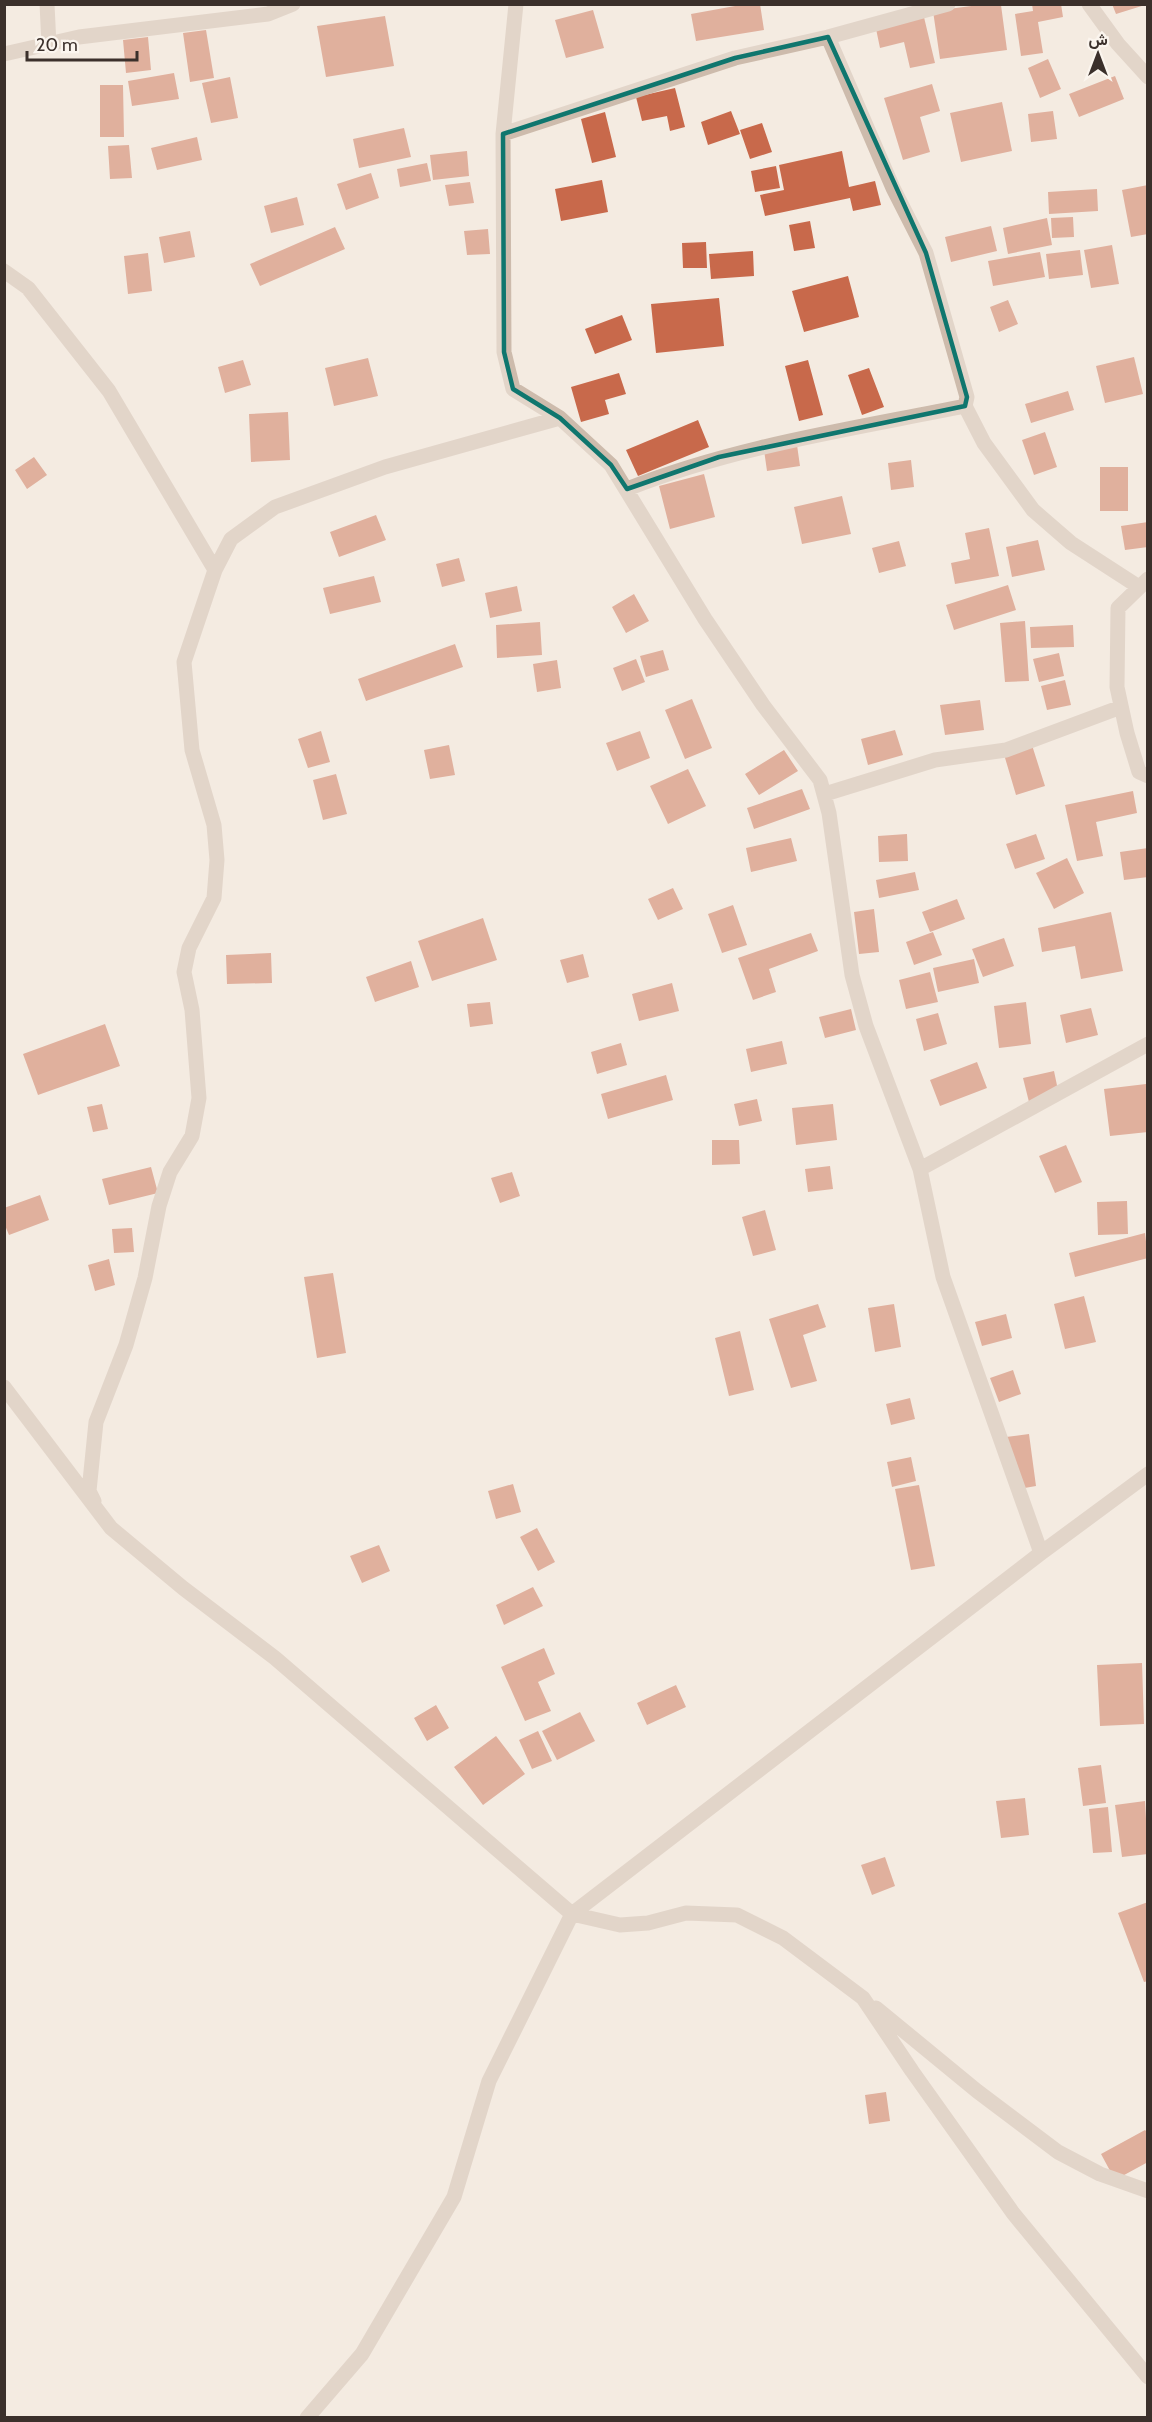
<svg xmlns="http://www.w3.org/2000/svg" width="1152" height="2422" font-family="Cabin,Vazirmatn,sans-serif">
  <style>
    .building { fill: #c8694b }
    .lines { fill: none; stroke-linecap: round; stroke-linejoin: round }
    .minor { stroke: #cdbbac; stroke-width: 15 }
    .marked { fill: none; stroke: #0f766e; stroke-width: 4.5; stroke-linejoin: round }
  </style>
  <rect width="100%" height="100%" fill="#f4ebe1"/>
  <path class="building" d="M746 4H760L764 30 696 41 691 14Z
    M1032 4H1061L1063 17 1038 22 1043 53 1021 56 1015 14 1033 11Z
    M1112 4H1145V5L1116 14Z
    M979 5H1001L1007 50 940 59 933 11Z
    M593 10 604 48 566 58 555 20Z
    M923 13 935 63 910 68 904 42 880 48 875 24Z
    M385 16 394 66 326 77 317 26Z
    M206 30 214 78 190 82 183 33Z
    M148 37 151 70 126 73 123 40Z
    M1048 59 1061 89 1040 98 1028 68Z
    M174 73 179 99 132 106 128 81Z
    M1115 76 1124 99 1079 117 1069 94Z
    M230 77 238 118 211 123 202 83Z
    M932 84 940 111 920 117 930 152 903 160 884 98Z
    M100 85H123L124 137H100Z
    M675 88 685 127 670 131 667 116 642 121 636 97Z
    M1002 102 1012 151 961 162 950 113Z
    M731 111 740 134 708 145 701 122Z
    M1053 111 1057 139 1031 142 1028 114Z
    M605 112 616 157 592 163 581 119Z
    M762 123 772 152 750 159 740 130Z
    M404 128 411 157 359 168 353 139Z
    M197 137 202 160 157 170 151 148Z
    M129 145 132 178 110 179 108 146Z
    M467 151 469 176 433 180 430 155Z
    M842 151 849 187 875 181 881 205 853 211 850 198 765 216 760 195 784 190 779 165Z
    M427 163 431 181 400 187 397 169Z
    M776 166 780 188 755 192 751 171Z
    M371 173 379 198 346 210 337 184Z
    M602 180 608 212 561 221 555 189Z
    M470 182 474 203 449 206 445 185Z
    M1148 185V234L1131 237 1122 190Z
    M1097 189 1098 211 1049 214 1048 192Z
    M297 197 304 225 271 233 264 206Z
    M1073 217 1074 237 1052 238 1051 218Z
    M1047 218 1052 245 1008 254 1003 228Z
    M810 221 815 248 794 251 789 225Z
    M991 226 997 251 951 262 945 237Z
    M335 227 345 249 260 286 250 264Z
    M488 229 490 254 467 255 464 231Z
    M190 231 195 257 164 263 159 237Z
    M706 242 707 268H683L682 243Z
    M1112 245 1119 284 1091 288 1084 250Z
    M1080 250 1083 275 1049 279 1046 254Z
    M753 251 754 276 711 279 709 254Z
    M1040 252 1045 277 993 286 988 261Z
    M148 253 152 291 128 294 124 256Z
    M848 276 859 317 804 332 792 291Z
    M719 298 724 346 656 353 651 304Z
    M1008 300 1018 324 999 332 990 307Z
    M622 315 632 340 595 354 585 329Z
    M1134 357 1143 394 1105 403 1096 366Z
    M368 358 378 396 334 406 325 368Z
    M243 360 251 385 225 393 218 367Z
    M808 360 823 415 799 421 785 366Z
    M869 368 884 407 862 415 848 375Z
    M619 373 626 394 605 400 609 414 581 422 571 387Z
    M1068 391 1074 410 1031 423 1025 404Z
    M288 412 290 460 251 462 249 414Z
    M698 420 709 447 638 476 626 450Z
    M1045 432 1057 467 1034 475 1022 440Z
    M797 445 800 466 767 471 764 450Z
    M34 457 47 475 27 489 15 470Z
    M911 460 914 487 891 490 888 463Z
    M1100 467H1128V511H1100Z
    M704 474 715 517 670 529 659 486Z
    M842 496 851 534 802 544 794 507Z
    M376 515 386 540 339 557 330 532Z
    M1148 522V547L1125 550 1121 526Z
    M989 528 999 576 955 584 951 563 970 559 965 533Z
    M1038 540 1045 570 1012 577 1006 547Z
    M899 541 906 566 879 573 872 548Z
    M459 558 465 581 442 587 436 564Z
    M374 576 381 602 330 614 323 588Z
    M1008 585 1016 610 954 630 946 605Z
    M517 586 522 611 490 618 485 593Z
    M634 594 649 621 626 633 612 607Z
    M1025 621 1029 681 1005 682 1000 623Z
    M540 622 542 655 497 658 496 625Z
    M1073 625 1074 647 1031 648 1030 627Z
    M455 644 463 667 366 701 358 679Z
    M663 650 669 670 646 677 640 656Z
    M1059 653 1064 676 1039 682 1033 659Z
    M636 659 645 682 622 691 613 668Z
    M557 660 561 688 537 692 533 664Z
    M1065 680 1071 705 1047 710 1041 686Z
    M692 699 712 748 685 759 665 710Z
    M980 700 984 730 945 735 940 705Z
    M895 730 903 755 868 765 861 739Z
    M321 731 330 762 308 768 298 739Z
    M640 731 650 758 617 771 606 743Z
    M1031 742 1045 786 1016 795 1003 751Z
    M449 745 455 775 430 779 424 750Z
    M784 750 798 771 759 795 745 774Z
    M688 769 706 806 668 824 650 786Z
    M336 774 347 814 323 820 313 780Z
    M802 789 810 809 754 829 747 808Z
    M1133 791 1137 813 1096 822 1103 856 1077 861 1065 805Z
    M907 834 908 861 879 862 878 836Z
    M1036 834 1045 859 1015 869 1006 844Z
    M791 838 797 861 751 872 746 848Z
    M1148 848V877L1124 880 1120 852Z
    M1067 858 1084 893 1054 909 1036 873Z
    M915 872 919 890 879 898 876 880Z
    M673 888 683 909 658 920 648 899Z
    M957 899 965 919 930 932 922 912Z
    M733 905 747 945 722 953 708 914Z
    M874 909 879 952 859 954 854 912Z
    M1111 912 1123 971 1081 979 1075 946 1042 952 1038 928Z
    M483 918 497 960 432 981 418 941Z
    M933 932 942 955 914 965 906 942Z
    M811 933 818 951 769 969 776 992 753 1000 738 958Z
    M1004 938 1014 966 983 977 972 949Z
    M271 953 272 983 227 984 226 955Z
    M583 954 589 977 567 983 560 960Z
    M974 959 979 983 938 992 933 968Z
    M411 961 419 987 375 1002 366 977Z
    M930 972 938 1002 906 1009 899 980Z
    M672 983 679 1011 639 1021 632 994Z
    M490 1002 493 1024 470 1027 467 1004Z
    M1026 1002 1031 1044 999 1048 994 1006Z
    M1091 1008 1098 1035 1066 1043 1060 1015Z
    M851 1009 856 1030 825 1038 819 1017Z
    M938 1013 947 1044 924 1051 916 1019Z
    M105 1024 120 1066 38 1095 23 1054Z
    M782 1041 787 1064 751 1072 746 1049Z
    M621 1043 627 1065 597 1074 591 1052Z
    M977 1062 987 1088 940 1106 930 1080Z
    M1054 1071 1059 1095 1029 1102 1023 1078Z
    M666 1075 673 1100 608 1119 601 1094Z
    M1146 1084 1148 1132 1110 1136 1104 1089Z
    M757 1099 762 1121 739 1126 734 1104Z
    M102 1104 108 1129 93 1132 87 1107Z
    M833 1104 837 1140 796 1145 792 1108Z
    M712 1140H739L740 1164 712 1165Z
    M1066 1145 1082 1182 1055 1193 1039 1156Z
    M830 1166 833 1189 808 1192 805 1169Z
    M151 1167 158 1193 109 1205 102 1179Z
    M512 1172 520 1196 500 1203 491 1178Z
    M40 1195 49 1220 9 1235 4 1223V1208Z
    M1127 1201 1128 1234 1098 1235 1097 1202Z
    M765 1210 776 1250 753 1256 742 1217Z
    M132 1228 134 1252 114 1253 112 1229Z
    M1145 1233 1148 1258 1075 1277 1069 1253Z
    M109 1259 115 1285 95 1291 88 1265Z
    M333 1273 346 1353 317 1358 304 1277Z
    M1084 1296 1096 1342 1065 1349 1054 1304Z
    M818 1304 826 1327 803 1335 817 1381 791 1388 769 1319Z
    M894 1304 901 1347 875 1352 868 1308Z
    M1006 1314 1012 1338 982 1346 975 1322Z
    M740 1331 754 1390 729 1396 715 1338Z
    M1013 1370 1021 1394 999 1402 990 1378Z
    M910 1398 915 1419 891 1425 886 1404Z
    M1029 1434 1036 1486 1013 1490 1006 1437Z
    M911 1457 916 1481 892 1487 887 1462Z
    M513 1484 521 1512 496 1519 488 1491Z
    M919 1485 935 1566 911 1570 895 1489Z
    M537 1528 555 1562 538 1571 520 1537Z
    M379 1545 390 1571 362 1583 350 1556Z
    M533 1587 543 1606 504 1625 496 1605Z
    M544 1648 555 1674 538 1682 551 1711 525 1721 501 1667Z
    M1142 1663 1144 1724 1100 1726 1097 1665Z
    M676 1685 686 1707 647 1725 637 1703Z
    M436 1705 449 1728 427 1741 414 1718Z
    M580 1712 595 1741 557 1760 542 1731Z
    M538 1731 552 1761 532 1769 519 1740Z
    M496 1736 525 1774 483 1805 454 1767Z
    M1101 1765 1106 1803 1083 1806 1078 1768Z
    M1025 1798 1029 1835 1001 1838 996 1801Z
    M1145 1801 1148 1854 1122 1857 1115 1805Z
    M1108 1807 1112 1852 1093 1853 1089 1809Z
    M885 1857 895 1886 872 1895 861 1865Z
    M1148 1902V1981L1144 1982 1118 1913Z
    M886 2092 890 2121 869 2124 865 2095Z
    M1145 2130 1148 2133V2162L1115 2180 1101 2154Z"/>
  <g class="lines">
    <path class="minor" d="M47 4 49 45
      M516 4 503 134 504 352 513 389 560 418 611 465 705 619 763 705 820 780 829 813 852 975 866 1026 920 1169 943 1277 1041 1553
      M1089 4 1118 44 1148 77
      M828 37 893 188 926 253 967 397 965 406 984 443 1033 510 1071 543 1139 587
      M4 54 79 37 268 14 293 4
      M503 134 735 58 828 37 948 4
      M4 271 28 288 109 391 215 570
      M627 489C735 446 852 429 965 406
      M1148 579 1118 608 1117 687 1127 733 1139 772 1148 776
      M825 794 935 760 1006 750 1121 707
      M920 1169 1148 1044
      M4 1387 111 1528 183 1588 275 1658 572 1914 620 1925 648 1923 686 1913 737 1915 783 1938 863 1998 912 2071 1013 2213 1148 2377
      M94 1501 89 1491 96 1422 126 1345 145 1278 159 1206 170 1172 192 1136 199 1098 192 1010 184 972 189 948 214 898 217 860 214 825 192 750 184 662 215 570 231 539 275 507 385 467 560 418
      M876 2008 977 2091 1058 2152 1100 2174 1148 2191
      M307 2418 362 2354 454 2197 489 2081 572 1914 1041 1553 1148 1474"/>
  </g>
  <path d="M0 0H1152V2422H0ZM828 37 926 253 967 397 965 406 719 457 627 489 611 465 560 418 513 389 504 352 503 134 735 58Z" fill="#f4ebe1" fill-opacity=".55" fill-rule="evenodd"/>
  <path class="marked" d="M828 37 926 253 967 397 965 406 719 457 627 489 611 465 560 418 513 389 504 352 503 134 735 58Z"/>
  <rect width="1152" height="2422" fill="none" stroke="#3b302b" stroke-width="12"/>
  <g transform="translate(1098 54)" stroke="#fbf5ee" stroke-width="4.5" paint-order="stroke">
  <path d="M0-4.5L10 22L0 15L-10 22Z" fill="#3b302b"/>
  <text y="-9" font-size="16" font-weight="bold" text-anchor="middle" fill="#3b302b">ش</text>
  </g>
  <path d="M27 51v9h110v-9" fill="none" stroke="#3b302b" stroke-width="3"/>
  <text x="36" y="51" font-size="18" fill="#3b302b" stroke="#fbf5ee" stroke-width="4.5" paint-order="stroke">20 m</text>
</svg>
